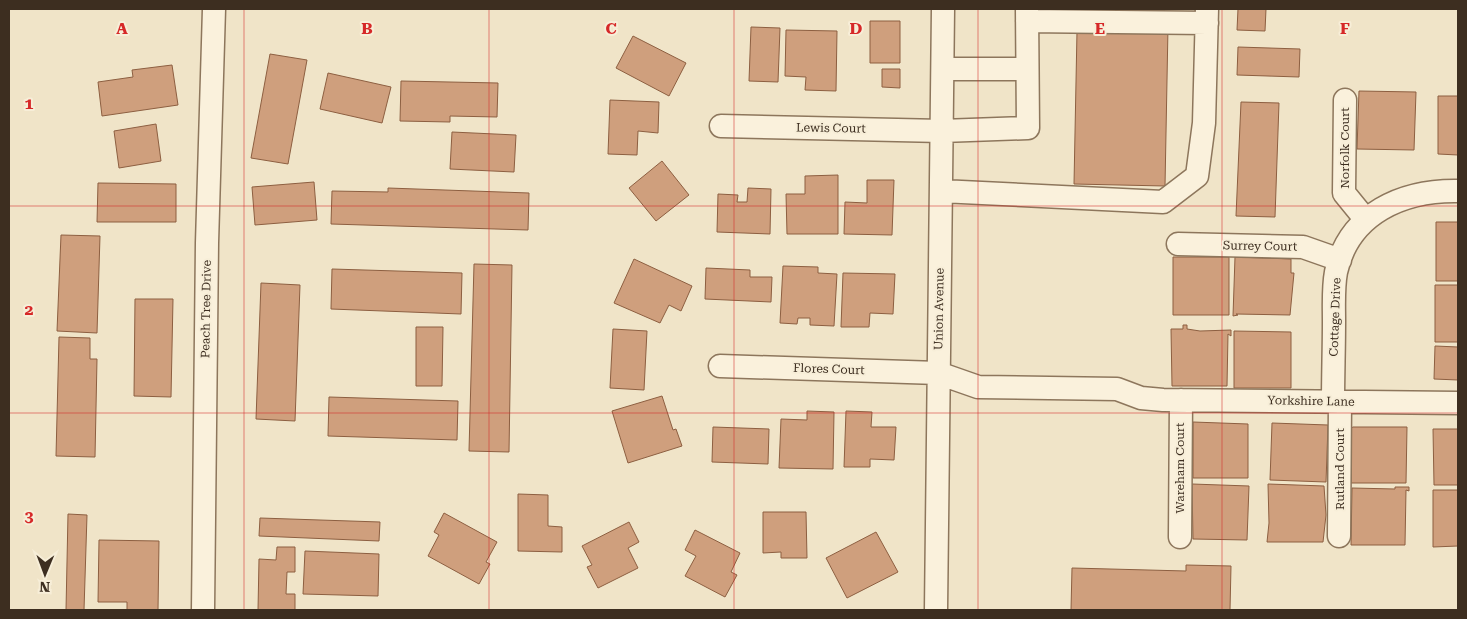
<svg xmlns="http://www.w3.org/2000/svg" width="1467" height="619" font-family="'Roboto Serif',serif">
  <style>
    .building { fill: #cf9f7d; stroke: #8d5f41 }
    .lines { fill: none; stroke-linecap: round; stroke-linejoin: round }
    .minor-casing { stroke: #8d765c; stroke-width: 25 }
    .minor { stroke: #faf1dc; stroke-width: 22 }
    .grid { fill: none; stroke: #d62828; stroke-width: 1; stroke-opacity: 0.55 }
    .labels { text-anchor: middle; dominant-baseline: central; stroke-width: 4; stroke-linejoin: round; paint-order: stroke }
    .street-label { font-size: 12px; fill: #3d2e20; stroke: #f7eed8 }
    .grid-label { font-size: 16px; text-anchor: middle; font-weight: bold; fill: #d62828; stroke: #f7eed8; stroke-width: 4; stroke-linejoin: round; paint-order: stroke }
  </style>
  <rect width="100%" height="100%" fill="#f0e4c8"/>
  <path class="building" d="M1238 9H1266L1265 31 1237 30Z
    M870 21H900V63H870Z
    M751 27 780 28 778 82 749 81Z
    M1168 27 1165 186 1074 184 1077 31Z
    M786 30 837 31 836 91 805 90 806 77 785 76Z
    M633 36 686 63 669 96 616 68Z
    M1238 47 1300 49 1299 77 1237 75Z
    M270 54 307 60 288 164 251 158Z
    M172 65 178 105 102 116 98 82 133 77 132 70Z
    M882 69H900V88L882 87Z
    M328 73 391 87 382 123 320 109Z
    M401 81 498 83 497 117 450 116V122L400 121Z
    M1359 91 1416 92 1414 150 1357 149Z
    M1438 96H1458V155L1438 154Z
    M610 100 659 102 658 133 638 131 637 155 608 154Z
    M1241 102 1279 103 1275 217 1236 216Z
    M156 124 161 161 119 168 114 131Z
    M452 132 516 135 514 172 450 169Z
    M662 161 689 195 656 221 629 188Z
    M838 175V234H787L786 194H805V176Z
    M867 180H894L892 235 844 234 845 202 867 203Z
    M314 182 317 220 255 225 252 187Z
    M98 183 176 184V222H97Z
    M388 188 529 193 528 230 331 224 332 191 388 192Z
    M748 188 771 189 770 234 717 232 718 194 738 195 737 202H747Z
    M1436 222H1458V281H1436Z
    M61 235 100 236 97 333 57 331Z
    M1173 257H1229V315H1173Z
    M1235 257 1291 259V273H1294L1290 315 1236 314 1238 315 1233 316Z
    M634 259 692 286 681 311 669 305 660 323 614 303Z
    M474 264 512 265 509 452 469 451Z
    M783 266 818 267V273L837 274 834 326 810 325V318H798L797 324 780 323Z
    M706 268 750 270V277H772L771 302 705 299Z
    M332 269 462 273 461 314 331 309Z
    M843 273 895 274 893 314 870 313 869 327H841Z
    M261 283 300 285 295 421 256 419Z
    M1435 285H1458V342H1435Z
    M135 299H173L171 397 134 396Z
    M1183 325H1187V329L1200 331 1231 330V336L1228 334 1227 386H1172L1171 329H1183Z
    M416 327H443L442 386H416Z
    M613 329 647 331 644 390 610 388Z
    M1234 331 1291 332V388H1234Z
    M59 337 90 338V359H97L95 457 56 456Z
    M1435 346 1458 347V380L1434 379Z
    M662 396 673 430 676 429 682 446 628 463 612 411Z
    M329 397 458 401 457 440 328 436Z
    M807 411 834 412 833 469 779 468 781 419 807 420Z
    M846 411 872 412 871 427H896L894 460 870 459V467H844Z
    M1193 422 1248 424V478H1193Z
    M1272 423 1328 425 1326 482 1270 480Z
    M713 427 769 429 768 464 712 462Z
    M1353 427H1407L1406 483H1351V428Z
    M1433 429H1458V485H1434Z
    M1192 484 1249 486 1247 540 1193 539Z
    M1268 484 1324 486 1326 515 1323 542H1267L1269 523Z
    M1395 487H1409V491L1406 490 1405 545H1351L1352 488 1395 489Z
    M1433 490H1458V546L1433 547Z
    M518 494 548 495V526L562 527V552L518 551Z
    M763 512H806L807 558H781V552L763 553Z
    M444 513 497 542 486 562 490 564 479 584 428 556 439 535 434 532Z
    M68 514 87 515 84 610H66Z
    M260 518 380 522 379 541 259 536Z
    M629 522 639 542 628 548 638 568 598 588 587 567 592 565 582 546Z
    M695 530 740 553 731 572 737 575 725 597 685 576 696 556 685 550Z
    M876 532 898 572 847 598 826 558Z
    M99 540 159 541 158 610H127V602H98Z
    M277 547H295V572H287L286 594H295V610H258L259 559 276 560Z
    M305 551 379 554 378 596 303 594Z
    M1186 565 1231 566 1230 610H1071L1072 568 1186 571Z"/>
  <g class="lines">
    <g class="minor-casing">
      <path id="minor" d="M1027 21 1207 23
        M943 69H1027
        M1345 100 1344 193 1366 220
        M721 126 942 131 1028 128 1027 9
        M941 191 1163 202 1197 176 1204 123 1207 9
        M1178 244 1303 247 1340 260
        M720 366 938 373 978 387 1117 389 1141 398 1163 400 1458 403
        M1333 402C1333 375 1334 348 1334 321 1334 305 1333 288 1336 272 1349 213 1403 190 1458 191
        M1339 536 1340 402
        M1180 537 1181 400
        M203 610 207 243 214 9
        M936 610 943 9"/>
    </g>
    <use href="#minor" class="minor"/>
  </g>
  <path class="grid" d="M244 9V610M489 9V610M734 9V610M978 9V610M1222 9V610M9 206H1458M9 413H1458"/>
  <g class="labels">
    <g class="street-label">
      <text transform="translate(831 128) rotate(1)">Lewis Court</text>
      <text transform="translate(1345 148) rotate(-90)">Norfolk Court</text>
      <text transform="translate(1260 246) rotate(1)">Surrey Court</text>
      <text transform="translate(206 309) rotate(-89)">Peach Tree Drive</text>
      <text transform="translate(939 309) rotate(-89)">Union Avenue</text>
      <text transform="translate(1335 317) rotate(-88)">Cottage Drive</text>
      <text transform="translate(829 369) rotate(2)">Flores Court</text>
      <text transform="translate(1311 401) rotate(1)">Yorkshire Lane</text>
      <text transform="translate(1180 468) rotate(-90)">Wareham Court</text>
      <text transform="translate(1340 469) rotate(-90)">Rutland Court</text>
    </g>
  </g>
  <g class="grid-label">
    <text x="122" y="34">A</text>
    <text x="367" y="34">B</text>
    <text x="611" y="34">C</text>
    <text x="856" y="34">D</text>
    <text x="1100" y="34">E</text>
    <text x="1345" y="34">F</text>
    <text x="29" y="109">1</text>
    <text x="29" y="315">2</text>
    <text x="29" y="522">3</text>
  </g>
  <rect width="1467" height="619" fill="none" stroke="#3d2e20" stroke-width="20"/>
  <g transform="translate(45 574) rotate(181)" stroke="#f7eed8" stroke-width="4" paint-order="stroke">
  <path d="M0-4L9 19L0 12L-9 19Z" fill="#3d2e20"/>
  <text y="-8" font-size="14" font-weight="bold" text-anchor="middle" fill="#3d2e20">N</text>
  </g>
</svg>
